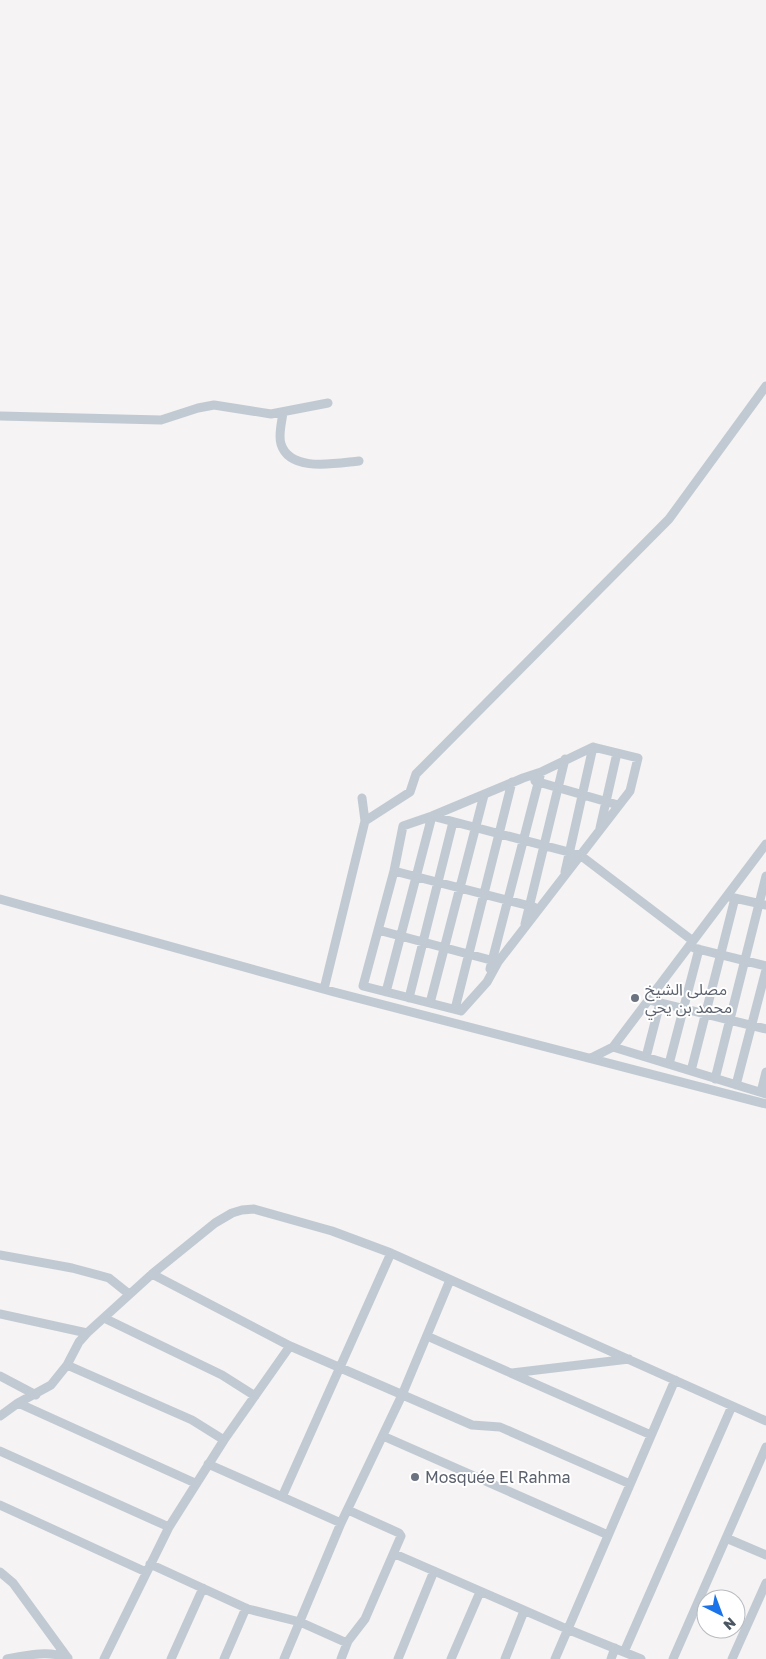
<svg xmlns="http://www.w3.org/2000/svg" width="766" height="1659" font-family="'Golos Text','Noto Sans Arabic',sans-serif">
  <style>
    .lines { fill: none; stroke-linecap: round; stroke-linejoin: round }
    .minor { stroke: #c1cad2; stroke-width: 9 }
    .worship-dot { fill: #6b7280; stroke: #fff; stroke-width: 2 }
    .labels { text-anchor: middle; dominant-baseline: central; stroke-width: 4; stroke-linejoin: round; paint-order: stroke }
    .worship-label { font-size: 16px; fill: #5b616d; stroke: #fff; text-anchor: start }
  </style>
  <rect width="100%" height="100%" fill="#f5f3f3"/>
  <g class="lines">
    <path class="minor" d="M283 412C282 422 278 435 281 444 290 473 337 463 359 461
      M0 416 161 420 198 408 214 405 271 414 328 403
      M593 747 638 758 630 791 498 962 487 982 461 1011 363 986 394 871 403 826 432 816 523 778 541 772Z
      M535 781 618 805
      M365 821 410 792 416 774 669 519 766 386
      M600 828 617 753
      M394 871 534 907
      M565 872 593 747
      M730 897 766 905
      M0 899 334 992 766 1104
      M525 924 565 759
      M378 930 498 962
      M694 948 766 966
      M490 969 541 772
      M324 989 365 821 362 798
      M386 992 432 816 580 855 693 941
      M409 998 453 822
      M649 1000 766 1029
      M430 1003 484 795
      M455 1009 512 782
      M613 1047 766 1094
      M646 1057 660 1003
      M591 1058 613 1047 766 844
      M669 1064 699 949
      M691 1071 735 898
      M715 1079 766 876
      M736 1085 766 970
      M761 1092 766 1072
      M0 1255 72 1268 109 1278 129 1294
      M152 1274 290 1346 472 1425 500 1427 630 1484
      M0 1314 87 1333
      M104 1318 222 1375 255 1396
      M427 1336 651 1435
      M67 1365 192 1420 224 1440
      M512 1373 629 1359
      M0 1376 36 1395
      M18 1403 195 1483
      M0 1416 18 1403 51 1385 67 1365 79 1342 87 1333 152 1274 215 1223 232 1213 242 1210 254 1209 332 1231 391 1253 766 1421
      M383 1436 608 1535
      M0 1451 169 1527
      M208 1464 341 1523
      M282 1497 391 1253
      M0 1505 146 1572
      M726 1538 766 1555
      M395 1554 567 1629 641 1659
      M150 1564 248 1609 300 1622 347 1643
      M0 1572 13 1583 67 1657
      M624 1652 732 1406
      M7 1659C27 1655 49 1650 68 1658
      M104 1659 169 1527 224 1440 290 1346
      M171 1659 203 1588
      M224 1659 246 1608
      M284 1659 341 1523 402 1395 450 1280
      M341 1659 348 1641 365 1619 401 1536 399 1533 348 1510
      M398 1659 434 1571
      M451 1659 480 1592
      M505 1659 524 1611
      M555 1659 675 1380
      M611 1659 615 1648
      M673 1659 766 1447
      M732 1659 766 1583"/>
  </g>
  <g class="worship-dot">
    <circle cx="635" cy="998" r="5"/>
    <circle cx="415" cy="1477" r="5"/>
  </g>
  <g class="labels">
    <g class="worship-label">
      <text x="645" y="989">مصلى الشيخ<tspan x="645" dy="18">محمد بن يحي</tspan></text>
      <text x="425" y="1477">Mosquée El Rahma</text>
    </g>
  </g>
  <g transform="translate(721 1614) rotate(138)"><circle r="24" fill="#ffffff" stroke="#b7bbc0"/>
  <path d="M0-4L9 19L0 12L-9 19Z" fill="#1a73e8"/>
  <text y="-8" font-size="14" font-weight="bold" text-anchor="middle" fill="#4a5661">N</text>
  </g>
</svg>
